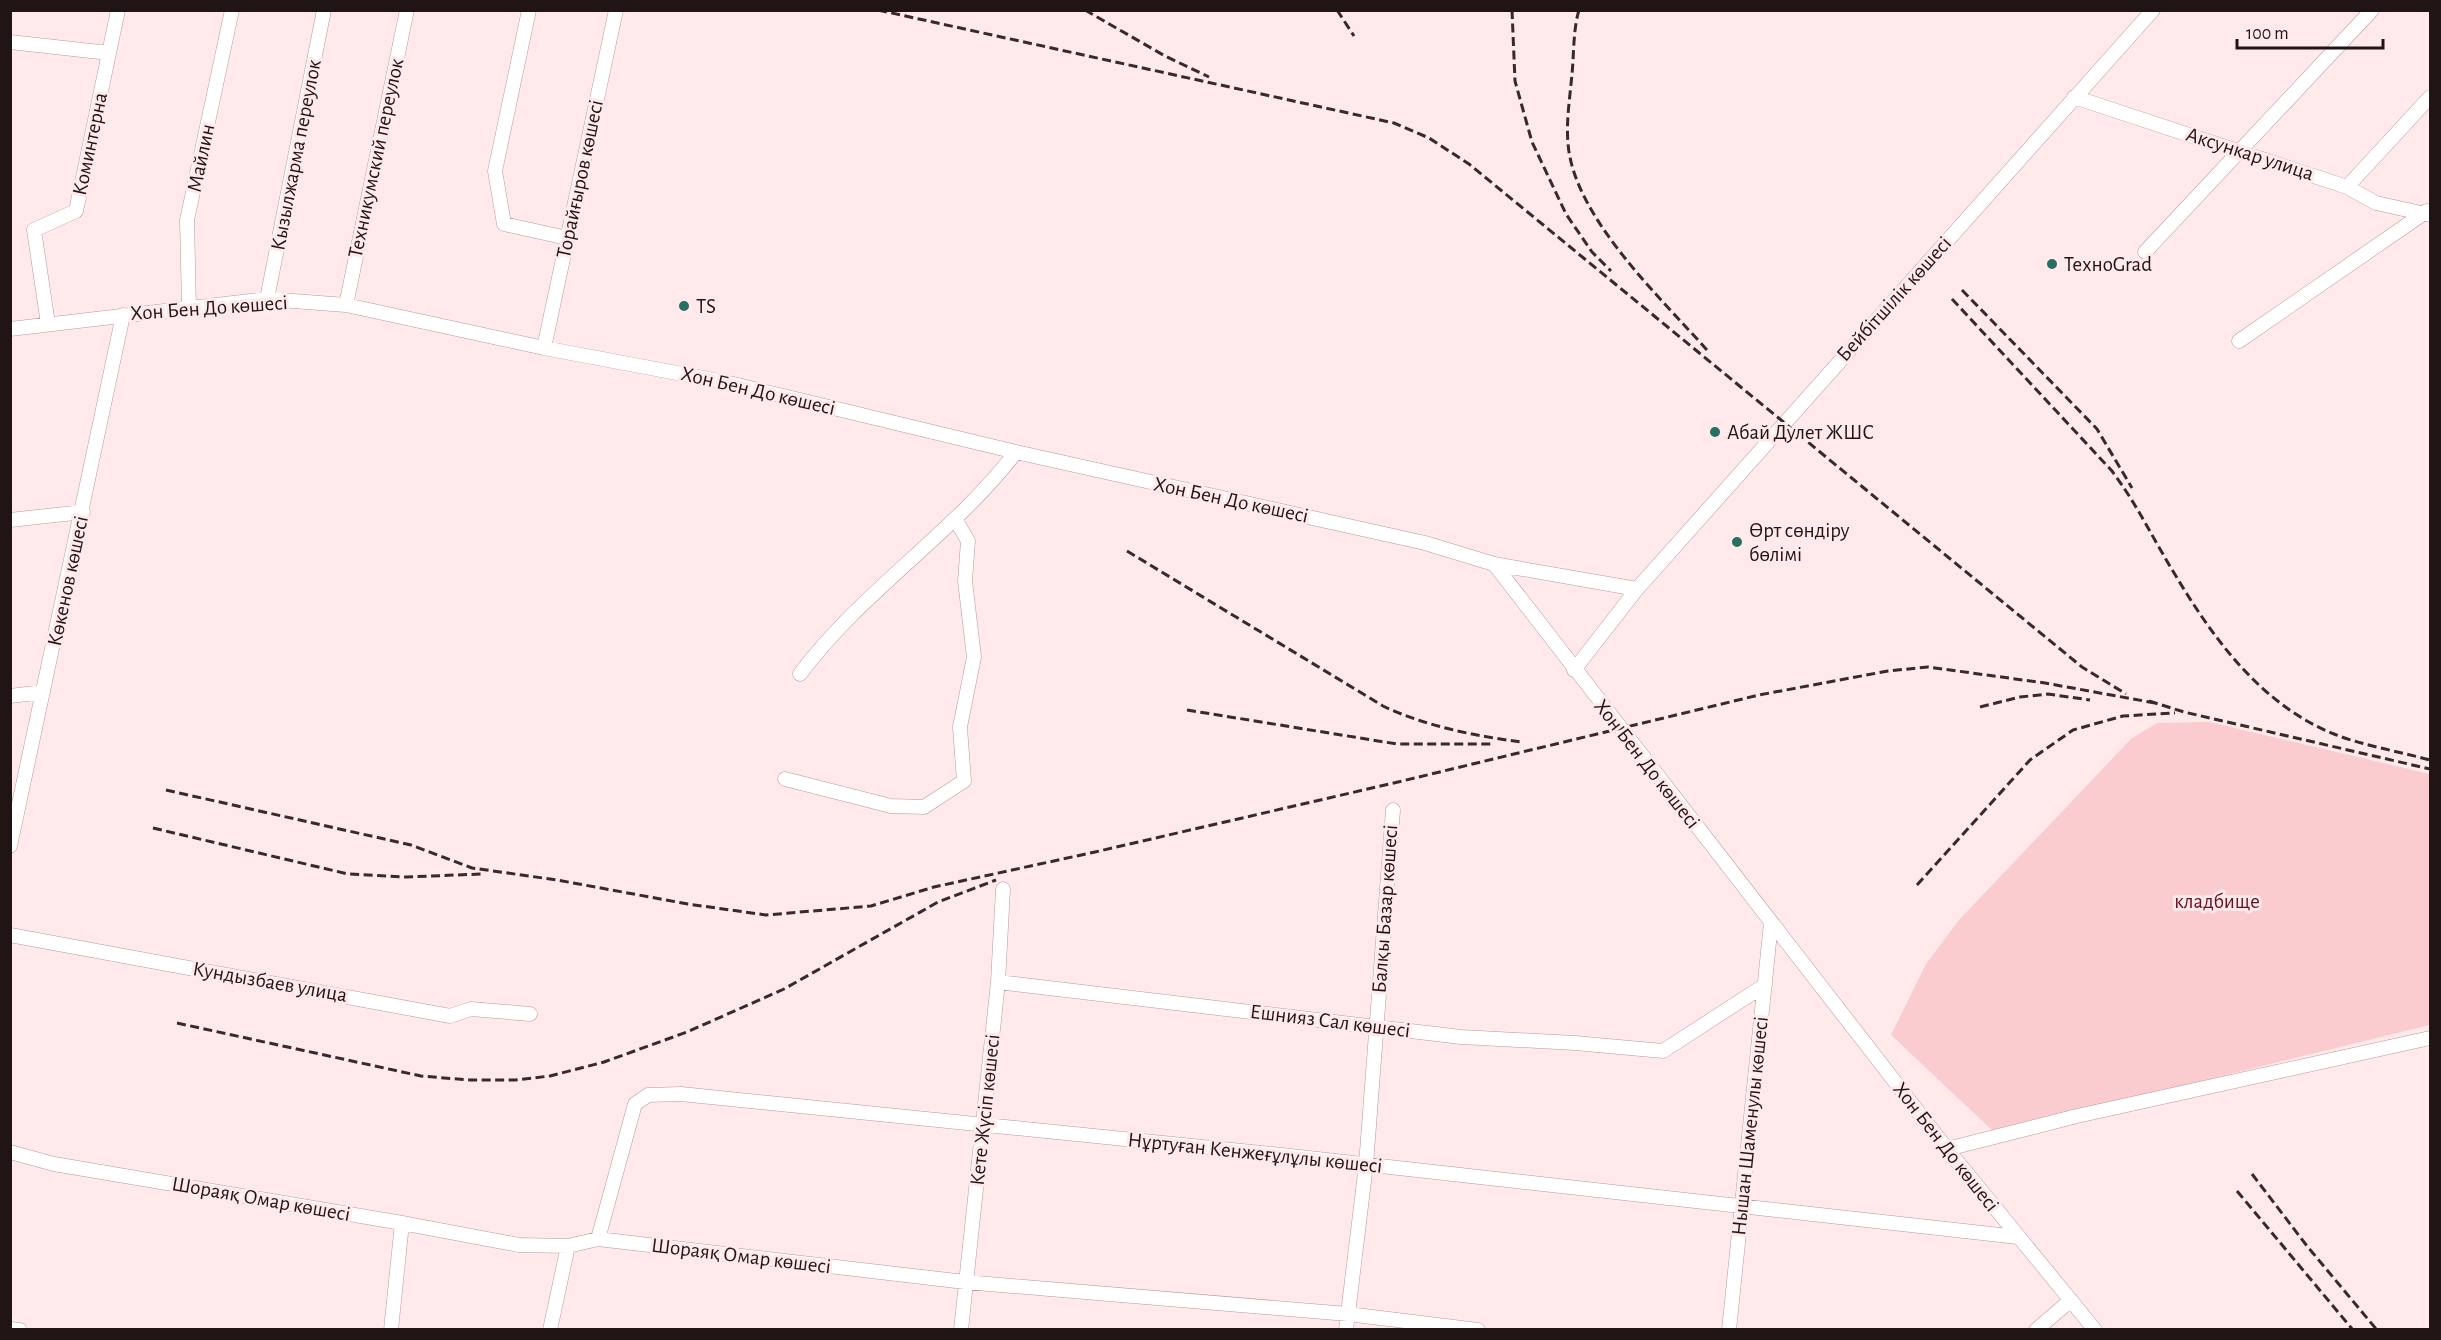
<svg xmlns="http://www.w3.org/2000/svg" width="2441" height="1340" font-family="'Alegreya Sans',sans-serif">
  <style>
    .green { fill: #fbcccf }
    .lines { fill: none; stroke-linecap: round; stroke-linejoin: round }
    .minor-casing { stroke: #ba999b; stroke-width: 15 }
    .minor { stroke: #fff; stroke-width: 14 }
    .rail { stroke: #372a2a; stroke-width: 3; stroke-dasharray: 9 4.5; stroke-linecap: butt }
    .poi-dot { fill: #276e63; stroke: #ffe9ea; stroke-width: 2 }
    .labels { text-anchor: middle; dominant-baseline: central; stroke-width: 6; stroke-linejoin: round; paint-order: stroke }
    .street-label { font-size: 21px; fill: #201414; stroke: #ffe9ea }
    .poi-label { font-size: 21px; fill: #201414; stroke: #ffe9ea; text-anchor: start }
    .park-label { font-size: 21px; fill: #671024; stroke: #ffe9ea }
  </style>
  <rect width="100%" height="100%" fill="#ffe9ea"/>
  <path class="green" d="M2209 722 2430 774V1025L1994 1132 1891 1035 1926 964 1959 920 2131 739 2157 723Z"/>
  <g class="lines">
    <g class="minor-casing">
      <path id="minor" d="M529 10 495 171 504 224 567 238
        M10 42 109 53
        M2074 97 2347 187 2376 203 2430 215
        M2347 187 2430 97
        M2145 252 2372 10
        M267 299 324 10
        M346 305 407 10
        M189 307 187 220 232 10
        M48 324 34 230 76 211 118 10
        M10 329 267 299 346 305 544 348 725 382 1016 452 1425 543 1494 564 1947 1149 2095 1330
        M2239 341 2427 211
        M544 348 616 10
        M10 520 83 512
        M1494 564 1637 589
        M1574 670 1637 589 2153 10
        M800 674C862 591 953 534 1016 452
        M10 696 43 692
        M785 779 891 806 924 807 964 781 960 727 974 657 965 581 968 541 955 519
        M10 846 123 315
        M10 935 450 1016 471 1009 530 1014
        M998 982 1461 1037 1575 1043 1663 1051 1765 985
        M1947 1149 2077 1116 2430 1038
        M10 1152 54 1164 402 1223 519 1245 568 1246 598 1239 965 1282 1348 1314 1478 1330
        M598 1239 635 1104 648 1095 681 1094 1282 1155 2018 1237
        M10 1329 20 1330
        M391 1330 402 1223
        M550 1330 568 1246
        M961 1330 998 982 1003 889
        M1346 1330 1366 1165 1393 810
        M1729 1330 1771 923
        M2036 1330 2071 1300"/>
    </g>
    <use href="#minor" class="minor"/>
    <path class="rail" d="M878 10 1394 123 1429 138 1469 164 2082 667 2126 694
      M1085 10 1165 56 1209 77
      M1337 10 1354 36
      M1512 10 1515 81 1532 142 1566 214 1592 252 1611 271
      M1579 10C1573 30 1574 54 1572 74 1570 97 1566 121 1568 143 1573 216 1660 297 1707 350
      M1962 290 2097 429 2132 488
      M1952 299 2112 471C2132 498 2144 521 2160 549 2202 622 2252 701 2334 734 2361 745 2401 752 2430 760
      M1127 551 1383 706C1425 726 1475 736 1521 742
      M2149 701 2184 712 2430 769
      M1980 707 2020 697 2048 694 2090 700
      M1187 710 1397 744H1494
      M166 790 411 845 472 868 557 880 688 904 766 915 871 906 934 887 1095 852 1398 782 1759 695 1888 671 1928 667 2045 683 2155 703
      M153 828 348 874 406 877 481 874
      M1917 885 2030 760 2073 730 2123 716 2175 713
      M177 1023 421 1076 470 1080H515L550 1076 604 1062 687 1032 784 989 938 902 996 880
      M2252 1174 2307 1246 2377 1330
      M2237 1191 2353 1330"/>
  </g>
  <g class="poi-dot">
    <circle cx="2052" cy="264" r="6"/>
    <circle cx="684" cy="306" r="6"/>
    <circle cx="1715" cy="432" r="6"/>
    <circle cx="1737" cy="542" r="6"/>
  </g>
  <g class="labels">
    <g class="street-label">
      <text transform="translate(90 144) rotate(-78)">Коминтерна</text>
      <text transform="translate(2250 154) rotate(18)">Аксункар улица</text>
      <text transform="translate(296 155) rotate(-79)">Кызылжарма переулок</text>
      <text transform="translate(201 158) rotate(-78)">Майлин</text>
      <text transform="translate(376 158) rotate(-78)">Техникумский переулок</text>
      <text transform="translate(580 179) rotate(-78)">Торайғыров көшесі</text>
      <text transform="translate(1894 299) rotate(-48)">Бейбітшілік көшесі</text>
      <text transform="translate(209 308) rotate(-4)">Хон Бен До көшесі</text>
      <text transform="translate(758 391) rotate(13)">Хон Бен До көшесі</text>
      <text transform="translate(1231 500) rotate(12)">Хон Бен До көшесі</text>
      <text transform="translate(68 581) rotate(-78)">Көкенов көшесі</text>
      <text transform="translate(1647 764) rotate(52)">Хон Бен До көшесі</text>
      <text transform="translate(1385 909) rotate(-86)">Балқы Базар көшесі</text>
      <text transform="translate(270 982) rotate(10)">Кундызбаев улица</text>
      <text transform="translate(1330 1021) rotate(7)">Ешнияз Сал көшесі</text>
      <text transform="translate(985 1110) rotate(-84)">Кете Жүсіп көшесі</text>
      <text transform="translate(1750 1126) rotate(-84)">Нышан Шаменулы көшесі</text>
      <text transform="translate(1946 1147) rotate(52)">Хон Бен До көшесі</text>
      <text transform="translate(1255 1153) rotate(6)">Нұртуған Кенжеғұлұлы көшесі</text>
      <text transform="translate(261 1199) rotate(10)">Шораяқ Омар көшесі</text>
      <text transform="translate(741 1256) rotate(7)">Шораяқ Омар көшесі</text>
    </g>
    <g class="poi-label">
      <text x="2064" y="264">ТехноGrad</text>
      <text x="696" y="306">TS</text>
      <text x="1727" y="432">Абай Дулет ЖШС</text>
      <text x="1749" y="530">Өрт сөндіру<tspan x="1749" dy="24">бөлімі</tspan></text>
    </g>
    <g class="park-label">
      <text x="2217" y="901">кладбище</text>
    </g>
  </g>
  <rect width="2441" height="1340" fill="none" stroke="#201414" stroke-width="24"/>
  <path d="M2237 39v9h146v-9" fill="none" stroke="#201414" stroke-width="3"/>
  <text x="2246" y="39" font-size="18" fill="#201414" stroke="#ffe9ea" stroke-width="4.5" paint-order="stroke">100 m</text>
</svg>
